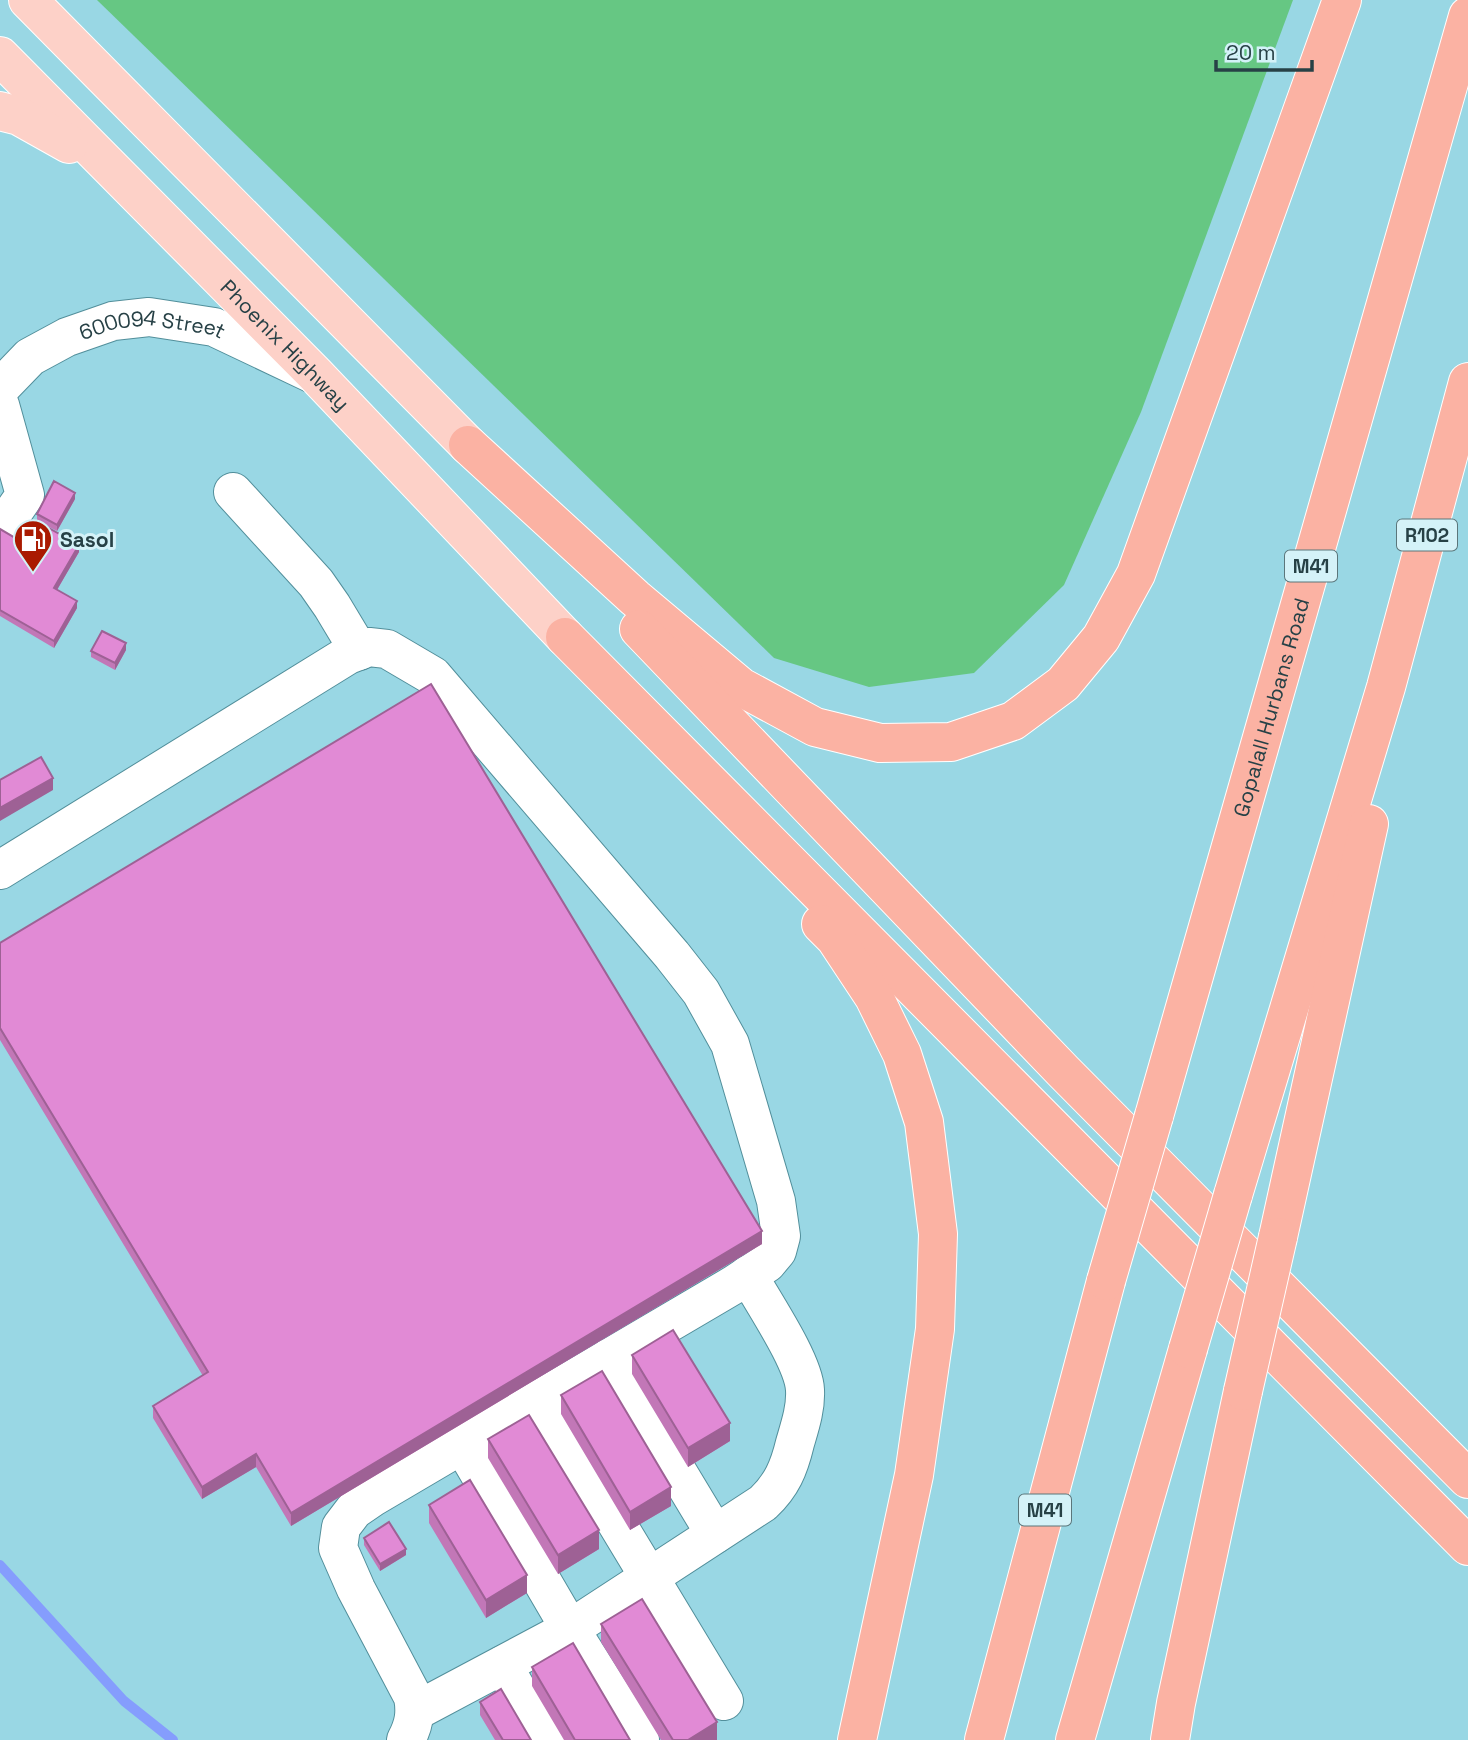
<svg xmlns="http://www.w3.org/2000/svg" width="1468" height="1740" font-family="'Space Grotesk',sans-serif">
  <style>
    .green { fill: #66c783 }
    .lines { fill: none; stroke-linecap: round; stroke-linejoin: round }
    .stream { stroke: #859dfd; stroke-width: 10 }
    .minor-casing { stroke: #528f9b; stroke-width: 40 }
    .major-casing { stroke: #fff; stroke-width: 40 }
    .highway-casing { stroke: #fff; stroke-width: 40 }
    .minor { stroke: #fff; stroke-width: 38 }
    .major { stroke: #fdd1c8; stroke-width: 38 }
    .highway { stroke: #fbb2a3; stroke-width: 38 }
    .highway-bridge-casing { stroke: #fff; stroke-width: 40; stroke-linecap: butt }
    .highway-bridge { stroke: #fbb2a3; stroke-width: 38 }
    .wall { fill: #c277b7 }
    .shaded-wall { fill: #9e6195 }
    .building { fill: #e18ad5; stroke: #9e6195; stroke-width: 2 }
    .labels { text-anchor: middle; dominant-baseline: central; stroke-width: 6; stroke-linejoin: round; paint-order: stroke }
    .shield { fill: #d4f2f8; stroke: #5b767b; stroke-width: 2 }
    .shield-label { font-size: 19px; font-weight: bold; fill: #274146 }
    .street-label { font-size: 21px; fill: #274146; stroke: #d4f2f8 }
    .poi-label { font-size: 21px; font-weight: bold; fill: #274146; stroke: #d4f2f8; text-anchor: start }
  </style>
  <rect width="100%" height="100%" fill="#99d7e4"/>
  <path class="green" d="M97 0H1293L1141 412 1064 585 974 673 869 687 774 658Z"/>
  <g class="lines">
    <path class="stream" d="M0 1565 124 1701 173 1740"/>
    <g class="minor-casing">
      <g id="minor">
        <path id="s1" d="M0 388 30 357 67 337 113 321 149 317 214 327 313 374"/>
        <path d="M0 405 25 495 0 531"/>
        <path d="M233 492 316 583 332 606 359 651"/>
        <path d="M0 870 348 655 369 647 387 649 433 676 672 955 701 992 730 1044 776 1201 781 1236 777 1251 767 1263 735 1284 373 1497 354 1510 341 1527 338 1548 356 1589 413 1697C416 1713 414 1725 406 1740"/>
        <path d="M609 1358 715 1534"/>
        <path d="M541 1398 724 1701"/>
        <path d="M462 1444 570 1629 640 1740"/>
        <path d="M503 1665 545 1740"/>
        <path d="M416 1711 570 1629 763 1503C782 1485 789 1468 795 1443 800 1426 806 1408 805 1390 804 1362 763 1302 748 1275"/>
      </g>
    </g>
    <g class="major-casing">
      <g id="major">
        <path d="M28 0 468 445"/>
        <path id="s2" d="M0 56 315 374 565 637"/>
        <path d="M0 111 19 116 69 144"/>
      </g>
    </g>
    <g class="highway-casing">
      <g id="highway">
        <path d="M468 445 635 598 741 687 815 727 880 743 951 742 1013 721 1063 684 1101 638 1136 574 1342 0"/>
        <path d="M639 629 1063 1071 1468 1479"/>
        <path d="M565 637 1468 1546"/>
        <path d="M821 924 835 938 874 997 902 1054 924 1122 938 1234 935 1329 914 1475 857 1740"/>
        <path id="s3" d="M1154 1116 1468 16"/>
        <path d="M1233 1195 1386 687 1468 382"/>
        <path d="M1278 1237 1369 824"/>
        <path d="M984 1740 1106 1281"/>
        <path d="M1075 1740 1188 1349"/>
        <path d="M1170 1740 1176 1703 1243 1391"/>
      </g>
    </g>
    <use href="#minor" class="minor"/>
    <use href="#major" class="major"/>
    <use href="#highway" class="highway"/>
    <g class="highway-bridge-casing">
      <path id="highway-bridge" d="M1106 1281 1154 1116
        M1188 1349 1233 1195
        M1243 1391 1278 1237"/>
    </g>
    <use href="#highway-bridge" class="highway-bridge"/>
  </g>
  <path class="wall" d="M75 499 57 531 37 521V514Z
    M0 529 24 543 79 552 57 590 77 608 54 648 0 616Z
    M126 650 115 670 91 657V651Z
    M0 943 762 1244 291 1526 256 1467 202 1499 153 1418V1406L203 1376 0 1040Z
    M632 1355 730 1441 688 1467 632 1374Z
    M561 1395 671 1506 630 1530 561 1414Z
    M488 1439 599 1549 558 1574 488 1458Z
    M429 1505 527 1593 486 1618 429 1523Z
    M364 1538 406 1555 380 1571 364 1545Z
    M601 1624 717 1740H661L601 1642Z
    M532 1667 630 1740H564L532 1686Z
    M480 1702 531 1740H495L480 1715Z"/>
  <path class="shaded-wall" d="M75 493V499L57 531V525Z
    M79 545V552L54 595V588Z
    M77 601V608L54 648V641Z
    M126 643V650L115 670V663Z
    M53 778V790L0 821V808Z
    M762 1231V1244L291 1526V1513Z
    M730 1423V1441L688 1467V1448Z
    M256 1454V1467L202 1499V1487Z
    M671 1487V1506L630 1530V1512Z
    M599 1530V1549L558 1574V1555Z
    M406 1549V1555L380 1571V1564Z
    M527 1575V1593L486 1618V1600Z
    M717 1722V1740H688Z"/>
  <path class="building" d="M54 481 75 493 57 525 37 514Z
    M36 521 79 545 54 588 77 601 54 641 0 610V529L24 543Z
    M102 631 126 643 115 663 91 651Z
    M431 684 762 1231 291 1513 256 1454 202 1487 153 1406 208 1372 0 1028V943Z
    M41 757 53 778 0 808V780Z
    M673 1330 730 1423 688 1448 632 1355Z
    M602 1371 671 1487 630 1512 561 1395Z
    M529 1415 599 1530 558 1555 488 1439Z
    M470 1480 527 1575 486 1600 429 1505Z
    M389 1522 406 1549 380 1564 364 1538Z
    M642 1599 717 1722 688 1740H673L601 1624Z
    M573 1643 630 1740H575L532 1667Z
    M501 1689 531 1740H503L480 1702Z"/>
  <defs>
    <g id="fuel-pin" transform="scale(2.0125)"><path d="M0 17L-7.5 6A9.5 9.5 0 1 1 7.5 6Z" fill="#aa1a01" stroke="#d4f2f8"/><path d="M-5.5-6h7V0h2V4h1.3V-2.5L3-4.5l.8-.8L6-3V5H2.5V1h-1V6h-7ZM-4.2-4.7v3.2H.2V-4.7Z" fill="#fff"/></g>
  </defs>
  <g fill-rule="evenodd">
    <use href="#fuel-pin" x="33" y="539"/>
  </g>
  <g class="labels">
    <g class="shield">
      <rect x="1397" y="519.5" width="60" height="31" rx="5"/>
      <rect x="1285" y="550.5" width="52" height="31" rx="5"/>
      <rect x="1019" y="1494.5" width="52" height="31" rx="5"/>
    </g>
    <g class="shield-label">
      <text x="1427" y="535">R102</text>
      <text x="1311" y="566">M41</text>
      <text x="1045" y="1510">M41</text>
    </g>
    <g class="street-label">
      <text stroke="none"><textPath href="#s1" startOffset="173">600094 Street</textPath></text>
      <text stroke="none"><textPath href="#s2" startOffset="406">Phoenix Highway</textPath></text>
      <text stroke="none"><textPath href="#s3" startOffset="425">Gopalall Hurbans Road</textPath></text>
    </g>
    <g class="poi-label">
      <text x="60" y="539">Sasol</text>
    </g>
  </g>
  <path d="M1216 60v10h96v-10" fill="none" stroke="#274146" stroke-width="3.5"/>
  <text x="1226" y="60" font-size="21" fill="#274146" stroke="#d4f2f8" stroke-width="5" paint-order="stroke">20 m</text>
</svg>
